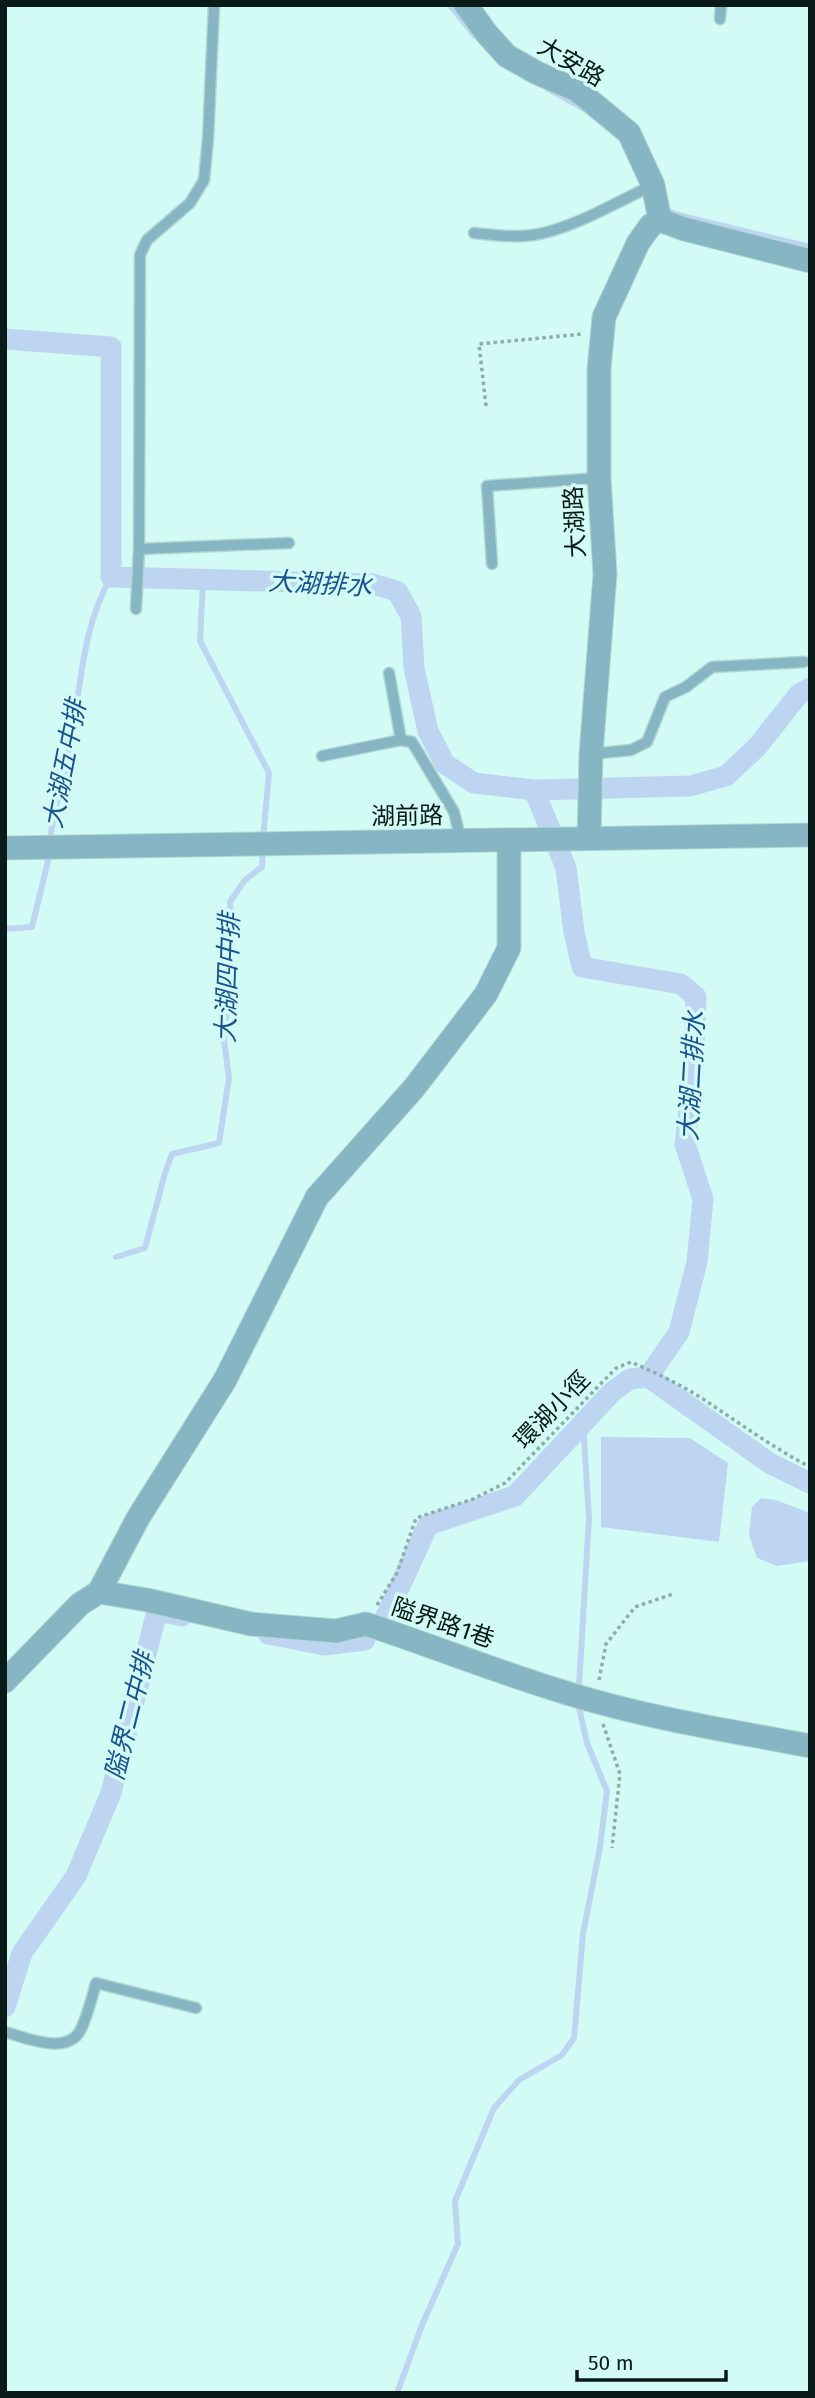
<svg xmlns="http://www.w3.org/2000/svg" width="815" height="2398" font-family="'Fira Sans','Noto Sans TC',sans-serif">
  <style>
    .water { fill: #bed5f2 }
    .lines { fill: none; stroke-linecap: round; stroke-linejoin: round }
    .stream { stroke: #bed5f2; stroke-width: 6 }
    .canal { stroke: #bed5f2; stroke-width: 21 }
    .service-casing { stroke: #b2d7d2; stroke-width: 13 }
    .minor-casing { stroke: #b2d7d2; stroke-width: 25 }
    .path { stroke: #8cada8; stroke-width: 3.5; stroke-dasharray: 3.5 3.5; stroke-linecap: butt }
    .service { stroke: #88b5c4; stroke-width: 10 }
    .minor { stroke: #88b5c4; stroke-width: 23 }
    .labels { text-anchor: middle; dominant-baseline: central; stroke-width: 7; stroke-linejoin: round; paint-order: stroke }
    .street-label { font-size: 24px; fill: #0a1a18; stroke: #d2fbf5 }
    .water-label { font-size: 26px; font-style: italic; fill: #1a5391; stroke: #d2fbf5 }
  </style>
  <rect width="100%" height="100%" fill="#d2fbf5"/>
  <path class="water" d="M601 1437 690 1438 728 1463 719 1542 601 1527Z
    M761 1498 776 1500 810 1513V1561L777 1566 757 1558 749 1535 752 1507Z"/>
  <g class="lines">
    <path class="stream" d="M450 5 475 36
      M548 89 584 109
      M663 208 674 214 810 247
      M203 581 200 641 269 773 263 839
      M50 842C53 808 65 776 71 742 81 686 82 627 111 577
      M5 929 32 927 50 853
      M116 1257 145 1248 165 1173 172 1154 219 1143 229 1078 223 1032 230 1000 232 938 230 902 245 880 262 867 263 850
      M397 2393 422 2325 458 2244 455 2201 494 2108 519 2080 562 2055 574 2038 583 1934 600 1847 607 1791 587 1743 578 1703 589 1518 583 1423"/>
    <path class="canal" d="M5 339 111 347V577L373 584 397 591 411 616 414 668 428 731 445 764 474 783 534 790 690 786 726 776 757 747 799 694 810 688
      M534 790 566 868 574 932 582 967 681 984 696 997 693 1074 685 1144 703 1199 697 1262 679 1332 648 1377
      M648 1377 771 1464 810 1483
      M383 1623 428 1525 515 1496 612 1392 630 1379 648 1377
      M268 1634 324 1645 365 1640
      M5 2007 22 1953 76 1876 111 1793 157 1611 182 1616"/>
    <g class="service-casing">
      <path id="service" d="M720 19 721 5
        M474 233C493 235 514 238 533 235 570 230 619 201 653 185
        M139 549 289 543
        M492 564 487 486 599 478
        M136 609 139 549 140 255 147 240 190 203 204 180 208 139 214 5
        M389 673 401 740
        M591 754 631 750 647 742 665 697 686 687 712 667 804 662
        M322 756 401 740 412 742 454 812 461 841
        M5 2032C27 2038 70 2057 82 2027 88 2013 92 1998 96 1983L196 2008"/>
    </g>
    <g class="minor-casing">
      <path id="minor" d="M466 5 487 34 507 56 537 73 577 90 629 133 653 185 660 220
        M660 220 684 229 810 261
        M589 838 591 754 605 574 599 478V369L604 317 638 243 651 225 660 220
        M5 848 810 835
        M99 1592 138 1518 225 1380 317 1197 414 1088 486 994 509 948V841
        M5 1681 80 1604 99 1592 147 1600 251 1624 336 1631 366 1624C442 1649 517 1680 594 1701 665 1721 738 1732 810 1746"/>
    </g>
    <path class="path" d="M486 406 479 344 583 334
      M377 1605 397 1573 416 1518 473 1499 505 1483 616 1368 631 1362C658 1374 684 1386 709 1403 742 1425 774 1448 810 1467
      M599 1680 606 1644 635 1607 673 1594
      M603 1724 620 1774 612 1848"/>
    <use href="#service" class="service"/>
    <use href="#minor" class="minor"/>
  </g>
  <g class="labels">
    <g class="street-label">
      <text transform="translate(571 62) rotate(30)">大安路</text>
      <text transform="translate(575 522) rotate(-93)">大湖路</text>
      <text transform="translate(407 816) rotate(-1)">湖前路</text>
      <text transform="translate(552 1410) rotate(-46)">環湖小徑</text>
      <text transform="translate(443 1623) rotate(19)">隘界路1巷</text>
    </g>
    <g class="water-label">
      <text transform="translate(320 584) rotate(3)">大湖排水</text>
      <text transform="translate(65 764) rotate(-79)">大湖五中排</text>
      <text transform="translate(228 978) rotate(-88)">大湖四中排</text>
      <text transform="translate(692 1076) rotate(-87)">大湖二排水</text>
      <text transform="translate(130 1716) rotate(-76)">隘界二中排</text>
    </g>
  </g>
  <rect width="815" height="2398" fill="none" stroke="#0a1a18" stroke-width="14"/>
  <path d="M577 2370v10h149v-10" fill="none" stroke="#0a1a18" stroke-width="3.5"/>
  <text x="588" y="2370" font-size="21" fill="#0a1a18" stroke="#d2fbf5" stroke-width="5" paint-order="stroke">50 m</text>
</svg>
